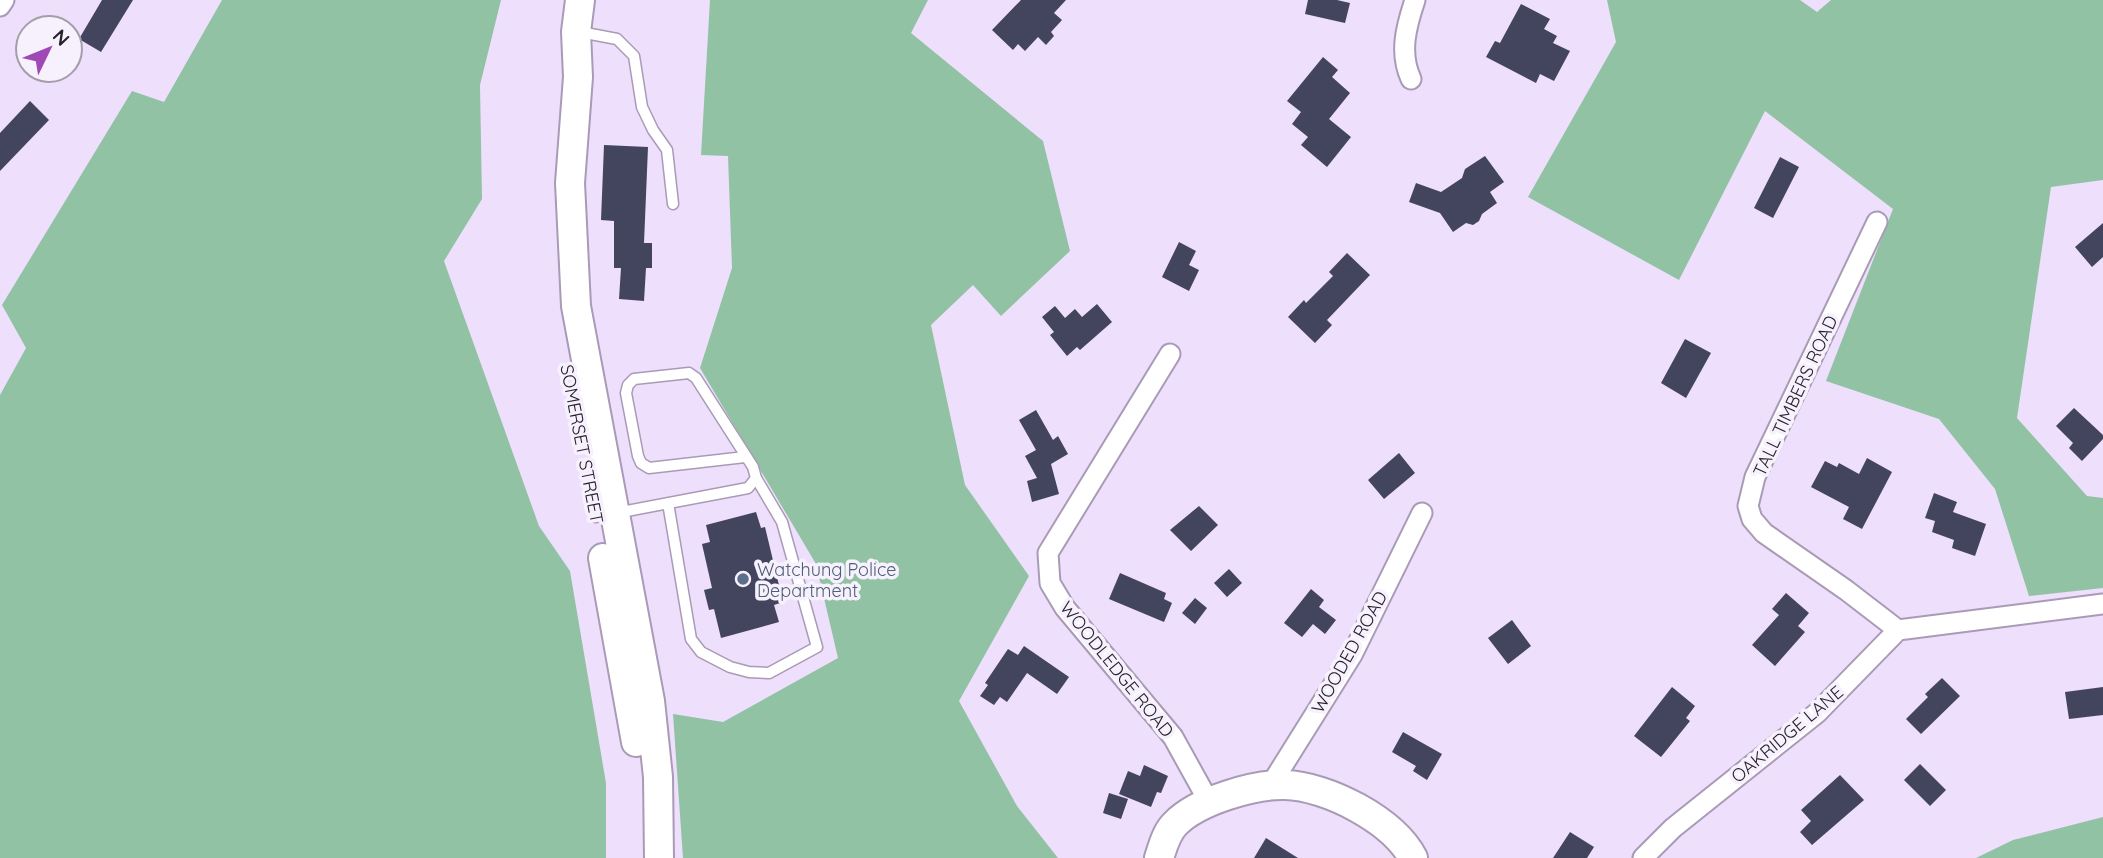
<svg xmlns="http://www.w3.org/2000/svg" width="2103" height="858" font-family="Quicksand,sans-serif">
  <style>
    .forest { fill: #92c2a4 }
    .building { fill: #43445d }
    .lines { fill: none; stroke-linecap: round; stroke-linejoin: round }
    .lane-casing { stroke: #a99bb6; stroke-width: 13 }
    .street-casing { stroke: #a99bb6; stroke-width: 23 }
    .secondary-casing { stroke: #a99bb6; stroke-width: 32 }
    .lane { stroke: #fff; stroke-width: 10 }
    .street { stroke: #fff; stroke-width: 19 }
    .secondary { stroke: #fff; stroke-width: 28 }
    .service-dot { fill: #5c6f8a; stroke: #f6f1fc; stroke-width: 2.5 }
    .labels { text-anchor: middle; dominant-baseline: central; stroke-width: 7; stroke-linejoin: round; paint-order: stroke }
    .street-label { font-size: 18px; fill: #27212c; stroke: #f6f1fc }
    .service-label { font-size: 18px; fill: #4e5e75; stroke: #f6f1fc; text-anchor: start }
  </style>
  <rect width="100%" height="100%" fill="#eedffc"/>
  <path class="forest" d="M222 0H501L480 85 482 199 444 261 539 526 570 571 606 783V858H0V395L26 348 2 305 132 91 164 102Z
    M710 0H928L911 33 1043 141 1070 251 1001 316 973 285 931 325 965 485 1029 576 959 701 1017 806 1058 858H683L673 714 723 722 838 658 816 564 700 368 732 268 728 156 701 155Z
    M1607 0H1800L1817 12 1831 0H2103V180L2051 187 2017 418 2087 496 2103 498V588L2029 596 1995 489 1939 419 1826 381 1893 209 1765 111 1679 280 1528 197 1616 42Z
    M2103 817V858H1976L2013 840Z"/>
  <path class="building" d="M102 0H133L101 52 79 39Z
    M1021 0H1066L1054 13 1062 20 1051 32 1054 36 1046 45 1038 37 1025 51 1018 44 1013 50 992 30Z
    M1308 0H1337L1350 3 1345 23 1305 14Z
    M1521 4 1550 19 1544 29 1557 36 1553 43 1570 51 1554 81 1540 74 1536 83 1486 57 1495 41 1500 43Z
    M1323 57 1338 70 1332 77 1350 93 1329 119 1351 137 1327 167 1301 145 1308 137 1292 124 1301 112 1287 101Z
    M30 101 49 120 0 171V133Z
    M604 145 648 147 644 243H652V268H646L644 301 619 299 621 268H614V221L601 220Z
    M1485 156 1504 182 1490 192 1497 203 1482 214 1479 221 1473 225 1466 223 1453 232 1440 213 1409 202 1416 183 1441 192 1462 178 1465 169Z
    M1780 157 1799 167 1773 218 1754 208Z
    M2103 223V257L2092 267 2075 247Z
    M1179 242 1196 251 1189 265 1199 270 1189 291 1162 277Z
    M1347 253 1370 275 1327 320 1332 325 1315 343 1288 317 1304 300 1306 303 1333 276 1329 272Z
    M1097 304 1112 322 1080 350 1077 347 1067 356 1050 335 1054 332 1042 317 1055 306 1065 318 1075 309 1082 317Z
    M1685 339 1711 353 1686 398 1661 383Z
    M2074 408 2103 435V439L2082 461 2069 448 2073 443 2056 426Z
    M1036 410 1053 440 1058 436 1068 454 1051 464 1059 494 1032 502 1027 481 1037 478 1025 456 1036 450 1019 420Z
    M1399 453 1415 473 1384 499 1368 480Z
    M1867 458 1892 472 1862 529 1843 519 1849 507 1811 487 1825 461 1837 467 1839 463 1859 474Z
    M1934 493 1957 502 1953 512 1986 524 1975 556 1952 548 1954 540 1932 532 1935 521 1925 518Z
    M1199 506 1218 525 1191 551 1170 530Z
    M756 512 761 528 765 527 783 602 774 605 779 622 721 638 714 609 709 610 704 590 712 588 702 544 710 542 706 525Z
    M1229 569 1242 583 1227 597 1214 583Z
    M1120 573 1166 593 1164 599 1172 603 1164 622 1109 599Z
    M1311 589 1324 600 1319 607 1336 620 1325 634 1313 624 1302 637 1284 623Z
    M1786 593 1809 613 1798 626 1805 632 1775 666 1752 645 1779 615 1772 609Z
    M1195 598 1207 608 1195 624 1182 613Z
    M1512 620 1531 646 1508 664 1488 638Z
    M1024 646 1069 677 1057 694 1027 673 1007 702 1000 697 994 705 980 696 988 685 985 683 1008 649 1018 655Z
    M1942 678 1960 696 1921 734 1906 719 1928 697 1925 694Z
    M1672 687 1695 706 1686 718 1690 721 1661 757 1634 736Z
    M2103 687V715L2069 719 2065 692Z
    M1403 732 1442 754 1427 780 1413 771 1416 766 1392 752Z
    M1920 764 1946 790 1930 806 1904 780Z
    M1144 765 1168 776 1161 793 1157 792 1151 807 1119 794 1128 771 1140 776Z
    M1840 775 1864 800 1812 845 1800 832 1811 821 1801 810Z
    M1109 793 1128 799 1121 819 1103 813Z
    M1570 832 1594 847 1587 858H1553Z
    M1266 838 1298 858H1254Z"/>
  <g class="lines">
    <g class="lane-casing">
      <path id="lane" d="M580 32 617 39 634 56 642 107 653 130 667 150 673 204
        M668 503 691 639 701 652 730 667 749 672 769 673 817 647 782 522 756 478
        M595 517 748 488 756 478 753 467 696 378 689 373 634 379 628 385 626 393 638 456 641 463 649 468 745 457"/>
    </g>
    <g class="street-casing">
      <path id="street" d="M0 6 4 0
        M1411 79C1399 53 1406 27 1415 0
        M1877 222 1755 477 1748 506 1752 519 1764 533 1846 590 1898 630
        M1170 354 1048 553 1050 583 1065 608 1173 737 1209 802
        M1270 786 1352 655 1422 513
        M1643 858 1673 828 1817 713 1898 630 2103 604"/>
    </g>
    <g class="secondary-casing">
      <path id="secondary" d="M580 0 576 32 578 77 570 183 576 306 650 701 658 777 659 858
        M603 558 636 742
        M1159 858C1163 846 1166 833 1175 824 1197 801 1254 784 1285 785 1327 786 1393 820 1413 858"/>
    </g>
    <use href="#lane" class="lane"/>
    <use href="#street" class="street"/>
    <use href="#secondary" class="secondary"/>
  </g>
  <circle class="service-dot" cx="743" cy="579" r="7"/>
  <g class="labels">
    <g class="street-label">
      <text transform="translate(1795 396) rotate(-65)">TALL TIMBERS ROAD</text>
      <text transform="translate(582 444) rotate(79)">SOMERSET STREET</text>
      <text transform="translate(1349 652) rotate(-61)">WOODED ROAD</text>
      <text transform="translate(1117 669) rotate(51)">WOODLEDGE ROAD</text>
      <text transform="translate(1787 734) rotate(-40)">OAKRIDGE LANE</text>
    </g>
    <g class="service-label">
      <text x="757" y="569">Watchung Police<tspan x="757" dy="21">Department</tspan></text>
    </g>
  </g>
  <g transform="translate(49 49) rotate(47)"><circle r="33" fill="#f6f1fc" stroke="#a39ea9" stroke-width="2"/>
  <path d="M0-5L12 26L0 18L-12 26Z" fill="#a048b5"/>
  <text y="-10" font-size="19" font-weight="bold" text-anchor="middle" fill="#27212c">N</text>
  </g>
</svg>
